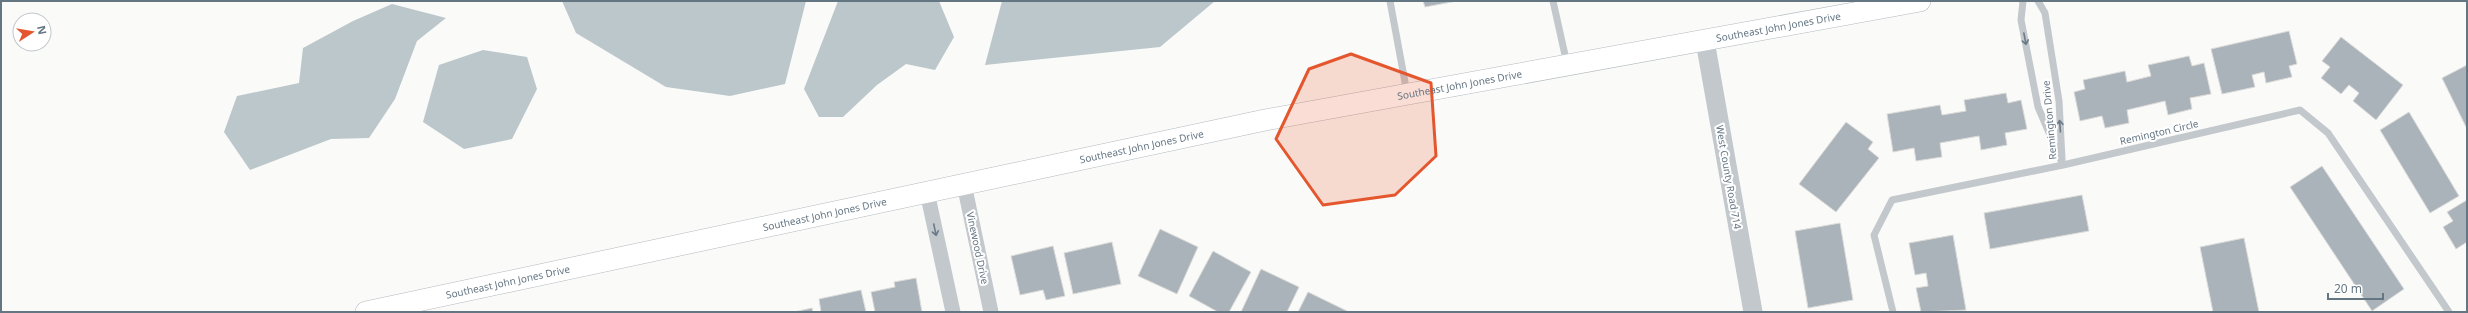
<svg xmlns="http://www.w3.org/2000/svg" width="2468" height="313" font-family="'Noto Sans',sans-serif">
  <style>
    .water { fill: #bbc7cb }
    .building { fill: #aab3b9; stroke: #dcdcda }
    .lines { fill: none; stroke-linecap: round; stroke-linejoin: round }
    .secondary-casing { stroke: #b3babf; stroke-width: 22 }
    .service { stroke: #c3c8cc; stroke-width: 7 }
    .minor { stroke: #c3c8cc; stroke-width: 15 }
    .tertiary { stroke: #c3c8cc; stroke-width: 19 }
    .secondary { stroke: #fff; stroke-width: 21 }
    .oneway { stroke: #6a7a87 }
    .marked { fill: #e4572e; fill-opacity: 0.2; stroke: #e4572e; stroke-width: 3; stroke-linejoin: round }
    .labels { text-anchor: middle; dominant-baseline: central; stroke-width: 4; stroke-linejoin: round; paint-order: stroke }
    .street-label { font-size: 10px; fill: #657683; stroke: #fff }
  </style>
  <rect width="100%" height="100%" fill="#fafaf8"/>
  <path class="water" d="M562 1H806L785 84 730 96 666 87 576 33Z
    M838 1H939L954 37 935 70 906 64 877 85 843 117H819L804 89Z
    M1002 1H1215L1160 47 985 65Z
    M392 4 446 18 417 41 395 99 369 138 331 139 250 170 224 132 237 96 299 83 303 48 353 21Z
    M483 50 527 57 537 89 512 139 464 149 423 122 439 65Z"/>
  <path class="building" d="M1423 1H1457L1425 7Z
    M2289 31 2297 64 2289 66 2292 77 2266 83 2264 72 2252 75 2255 87 2222 94 2211 49Z
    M2341 37 2403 85 2376 120 2353 101 2359 93 2349 85 2341 94 2321 78 2330 67 2322 61Z
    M2189 56 2192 66 2204 63 2211 94 2190 98 2192 109 2168 115 2165 101 2127 110 2129 123 2105 128 2102 116 2080 121 2074 92 2085 89 2083 80 2125 71 2127 82 2151 76 2148 65Z
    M2467 65V129L2442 78Z
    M2006 93 2008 103 2021 100 2027 129 2005 133 2007 145 1981 150 1979 136 1940 143 1942 157 1916 161 1914 148 1893 152 1887 114 1940 105 1942 115 1966 111 1964 100Z
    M2409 112 2459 196 2430 213 2380 130Z
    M1846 122 1873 142 1868 149 1879 158 1836 212 1799 184Z
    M2322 166 2404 289 2372 311 2290 187Z
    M2082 195 2089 231 1990 249 1984 213Z
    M2467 200V242L2456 249 2443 227 2453 221 2447 212Z
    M1840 223 1853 300 1808 308 1795 231Z
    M1160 229 1198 247 1177 294 1138 276Z
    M1953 235 1966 310 1921 312 1916 288 1928 286 1926 273 1915 275 1909 243Z
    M2244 238 2259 312H2213L2200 247Z
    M1112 242 1121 284 1073 294 1064 253Z
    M1053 246 1065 296 1046 300 1043 290 1020 295 1011 256Z
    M1213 251 1251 272 1229 312H1218L1189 296Z
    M1261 269 1299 287 1287 312H1241Z
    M916 278 922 312H875L871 292 895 287 894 282Z
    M861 290 866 312H821L819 299Z
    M1308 292 1347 311 1346 312H1298Z
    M812 308 813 312H794Z"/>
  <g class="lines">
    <g class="secondary-casing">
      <g id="secondary">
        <path id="s1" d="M366 312 1265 120 1920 1"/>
      </g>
    </g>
    <path class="service" d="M1390 1 1407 93
      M1553 1 1567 64
      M2023 1 2021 20 2038 107 2063 165
      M2038 1 2045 13 2059 101 2062 159
      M1893 312 1874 235 1892 200 2063 165 2300 110 2328 133 2449 312"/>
    <path class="minor" d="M964 184 991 312
      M927 192 953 312"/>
    <path class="tertiary" d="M1705 41 1753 312"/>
    <use href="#secondary" class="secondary"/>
  </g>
  <defs><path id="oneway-shaft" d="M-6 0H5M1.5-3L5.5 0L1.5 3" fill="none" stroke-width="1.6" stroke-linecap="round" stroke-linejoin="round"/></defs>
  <g class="oneway">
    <use href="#oneway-shaft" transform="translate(2025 39) rotate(79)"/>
    <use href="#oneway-shaft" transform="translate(2060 126) rotate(-94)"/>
    <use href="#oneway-shaft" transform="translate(935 230) rotate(78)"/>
  </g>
  <path class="marked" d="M1351 54 1431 83 1436 156 1395 195 1323 205 1276 139 1309 69Z"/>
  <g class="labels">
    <g class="street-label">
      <text stroke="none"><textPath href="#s1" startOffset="1441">Southeast John Jones Drive</textPath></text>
      <text stroke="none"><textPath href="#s1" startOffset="1117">Southeast John Jones Drive</textPath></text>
      <text transform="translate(2049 120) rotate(-95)">Remington Drive</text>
      <text transform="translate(2159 132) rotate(-13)">Remington Circle</text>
      <text stroke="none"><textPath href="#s1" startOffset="793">Southeast John Jones Drive</textPath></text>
      <text transform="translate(1729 177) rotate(80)">West County Road 714</text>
      <text stroke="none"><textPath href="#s1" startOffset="469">Southeast John Jones Drive</textPath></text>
      <text transform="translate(978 248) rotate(78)">Vinewood Drive</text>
      <text stroke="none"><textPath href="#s1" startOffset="145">Southeast John Jones Drive</textPath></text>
    </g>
  </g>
  <rect width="2468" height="313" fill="none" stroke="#657683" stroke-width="4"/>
  <g transform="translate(32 32) rotate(78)"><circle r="19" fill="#ffffff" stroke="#c1c8cd"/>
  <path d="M0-3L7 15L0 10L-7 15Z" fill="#e4572e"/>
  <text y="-6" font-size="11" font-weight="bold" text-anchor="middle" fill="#657683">N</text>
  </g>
  <path d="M2328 293v6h55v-6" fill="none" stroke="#657683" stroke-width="2"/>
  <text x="2334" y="293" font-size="12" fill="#657683" stroke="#ffffff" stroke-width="3" paint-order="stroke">20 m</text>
</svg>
